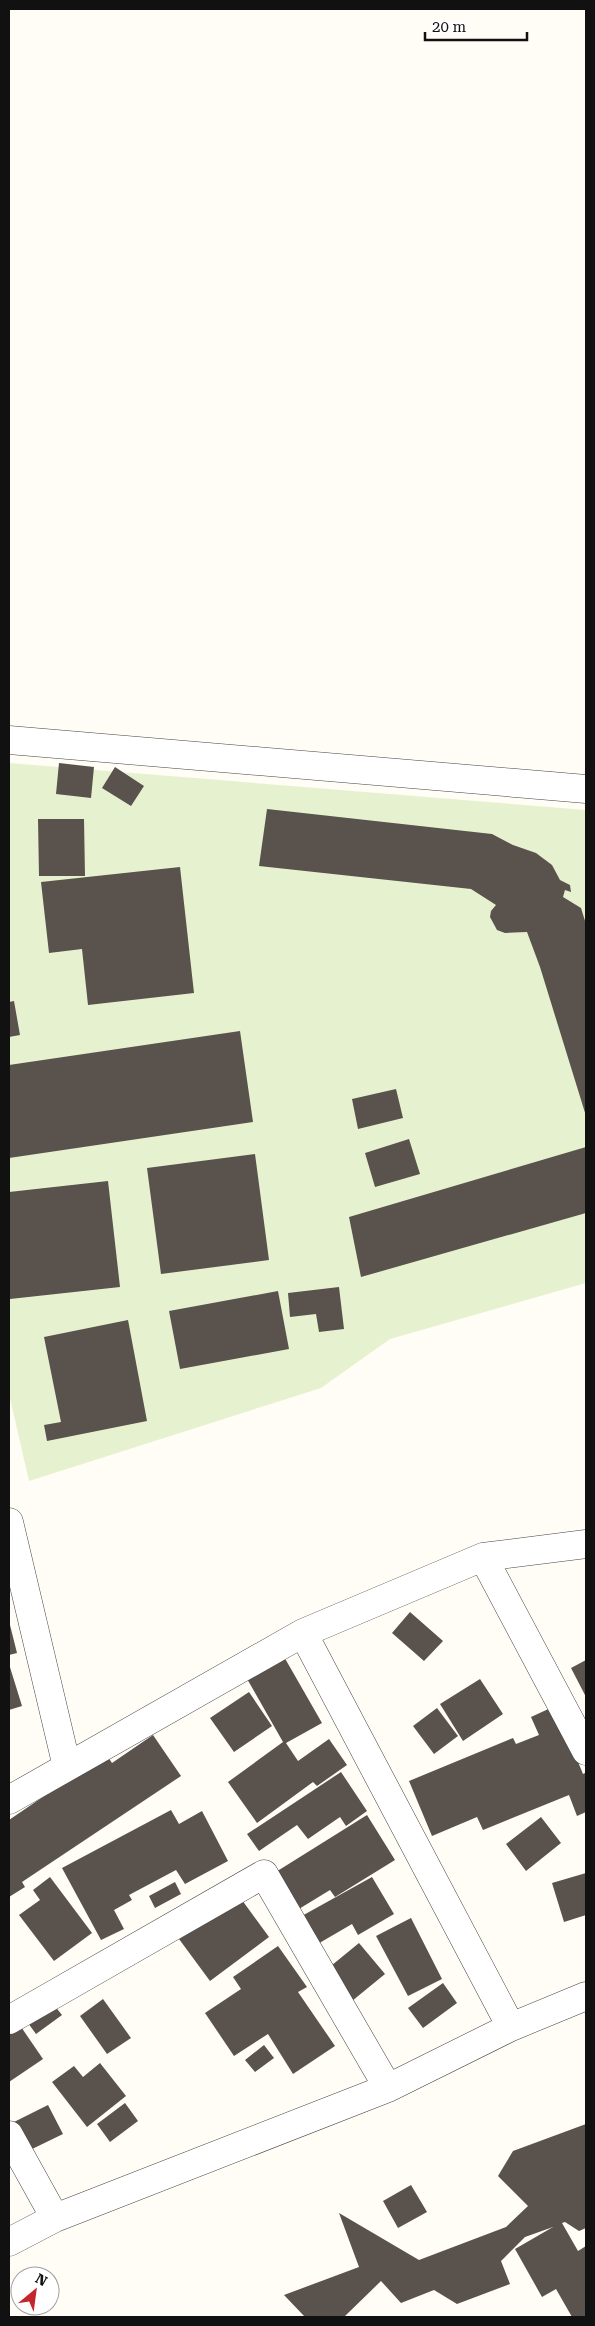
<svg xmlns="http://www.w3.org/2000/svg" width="595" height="2326" font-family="'Roboto Serif',serif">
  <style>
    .pitch { fill: #e6f2cf }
    .building { fill: #5a524d }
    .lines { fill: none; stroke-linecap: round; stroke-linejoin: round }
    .minor-casing { stroke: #444; stroke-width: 29 }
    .minor { stroke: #fff; stroke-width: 28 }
  </style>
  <rect width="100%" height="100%" fill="#fffdf5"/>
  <path class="pitch" d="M9 763 586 810V1283L390 1339 321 1388 29 1481 9 1394Z"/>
  <path class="building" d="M59 763 94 767 91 798 56 794Z
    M115 767 144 786 131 806 102 788Z
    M267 809 492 834 513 845 536 853 552 865 560 880 570 885 571 892 565 890 563 897 581 908 586 924V1116L540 967 527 932 505 933 497 930 490 917 491 911 496 905 471 889 259 866Z
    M38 819H84L85 876H39Z
    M180 867 194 993 88 1005 82 949 49 953 41 882Z
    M14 1001 20 1035 9 1037V1002Z
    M240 1031 253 1122 9 1158V1065Z
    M396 1089 403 1118 358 1129 352 1099Z
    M409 1139 420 1174 375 1187 365 1153Z
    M586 1147V1213L361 1277 349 1217Z
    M255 1154 269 1260 161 1274 147 1168Z
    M108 1181 120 1287 10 1299 9 1192Z
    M339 1287 344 1329 319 1332 316 1314 290 1317 288 1293Z
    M278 1291 289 1349 180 1369 169 1311Z
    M128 1320 147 1421 47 1441 44 1425 61 1422 44 1337Z
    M410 1612 443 1641 424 1661 392 1633Z
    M9 1621 17 1653 9 1655Z
    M283 1655 322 1723 286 1743 298 1761 329 1739 347 1765 317 1786 313 1782 257 1823 228 1782 283 1742 246 1677Z
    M586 1660V1697L571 1668Z
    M9 1664 22 1706 9 1710Z
    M480 1679 503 1714 463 1741 440 1704Z
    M249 1692 272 1726 234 1752 210 1718Z
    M555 1706 583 1774 585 1773 586 1775V1812L577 1816 569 1795 483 1830 477 1817 432 1836 409 1781 513 1738 516 1744 539 1735 531 1717Z
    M437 1708 458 1736 434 1754 413 1726Z
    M153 1735 181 1776 22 1882 25 1887 9 1897V1820L106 1754 112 1763Z
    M341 1772 367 1811 346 1826 340 1817 308 1839 297 1825 259 1851 247 1834Z
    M171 1810 179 1824 202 1811 228 1861 185 1884 176 1870 129 1895 132 1900 114 1910 124 1929 101 1940 62 1868Z
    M367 1815 395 1860 335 1897 330 1890 294 1912 271 1875Z
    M541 1817 561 1843 526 1871 506 1844Z
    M586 1873V1915L564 1922 552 1883Z
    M50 1877 92 1933 54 1961 19 1915 40 1900 33 1890Z
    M372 1877 394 1914 358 1935 352 1924 316 1945 300 1917Z
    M175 1882 181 1894 155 1908 149 1896Z
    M239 1896 269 1937 210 1981 179 1939Z
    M411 1918 442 1979 408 1996 376 1936Z
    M359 1943 385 1974 352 2001 326 1970Z
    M278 1946 307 1987 298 1992 335 2046 293 2074 268 2034 234 2056 205 2013 241 1989 233 1977Z
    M443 1983 457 2003 423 2028 408 2008Z
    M103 1999 131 2038 107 2054 80 2016Z
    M54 2005 62 2015 36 2034 28 2023Z
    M17 2021 43 2059 9 2082V2026Z
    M264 2045 274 2058 255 2072 245 2060Z
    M100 2063 126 2096 87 2127 52 2082 74 2066 83 2077Z
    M125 2103 138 2121 110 2142 97 2124Z
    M48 2105 63 2134 28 2151 14 2122Z
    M586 2124V2228L579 2231 565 2222 562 2223 578 2251 586 2246V2317H572L556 2289 542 2297 515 2249 553 2227 525 2237 501 2261 510 2284 457 2304 434 2290 401 2303 381 2281 344 2317H305L284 2295 359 2267 339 2213 419 2260 506 2227 528 2206 498 2176 513 2151Z
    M411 2185 427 2212 398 2228 383 2201Z"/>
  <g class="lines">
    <g class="minor-casing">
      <path id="minor" d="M9 740 586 789
        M9 1522 67 1767
        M483 1557 586 1751
        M303 1633 511 2027
        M9 1800 303 1633 483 1557 586 1544
        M9 2020 264 1874 388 2088
        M9 2135 55 2218 388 2088 511 2027 586 1996
        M9 2242 55 2218"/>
    </g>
    <use href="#minor" class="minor"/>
  </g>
  <rect width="595" height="2326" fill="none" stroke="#111111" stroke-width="20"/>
  <g transform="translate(35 2291) rotate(29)"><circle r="24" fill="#ffffff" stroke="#a0a0a0"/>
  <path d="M0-4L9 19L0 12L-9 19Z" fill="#c4262e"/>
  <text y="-8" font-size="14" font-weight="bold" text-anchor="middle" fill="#111111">N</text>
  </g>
  <path d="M425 32v8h102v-8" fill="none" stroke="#111111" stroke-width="2.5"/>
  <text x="432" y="32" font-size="15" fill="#111111" stroke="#ffffff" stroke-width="4" paint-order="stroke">20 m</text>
</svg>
